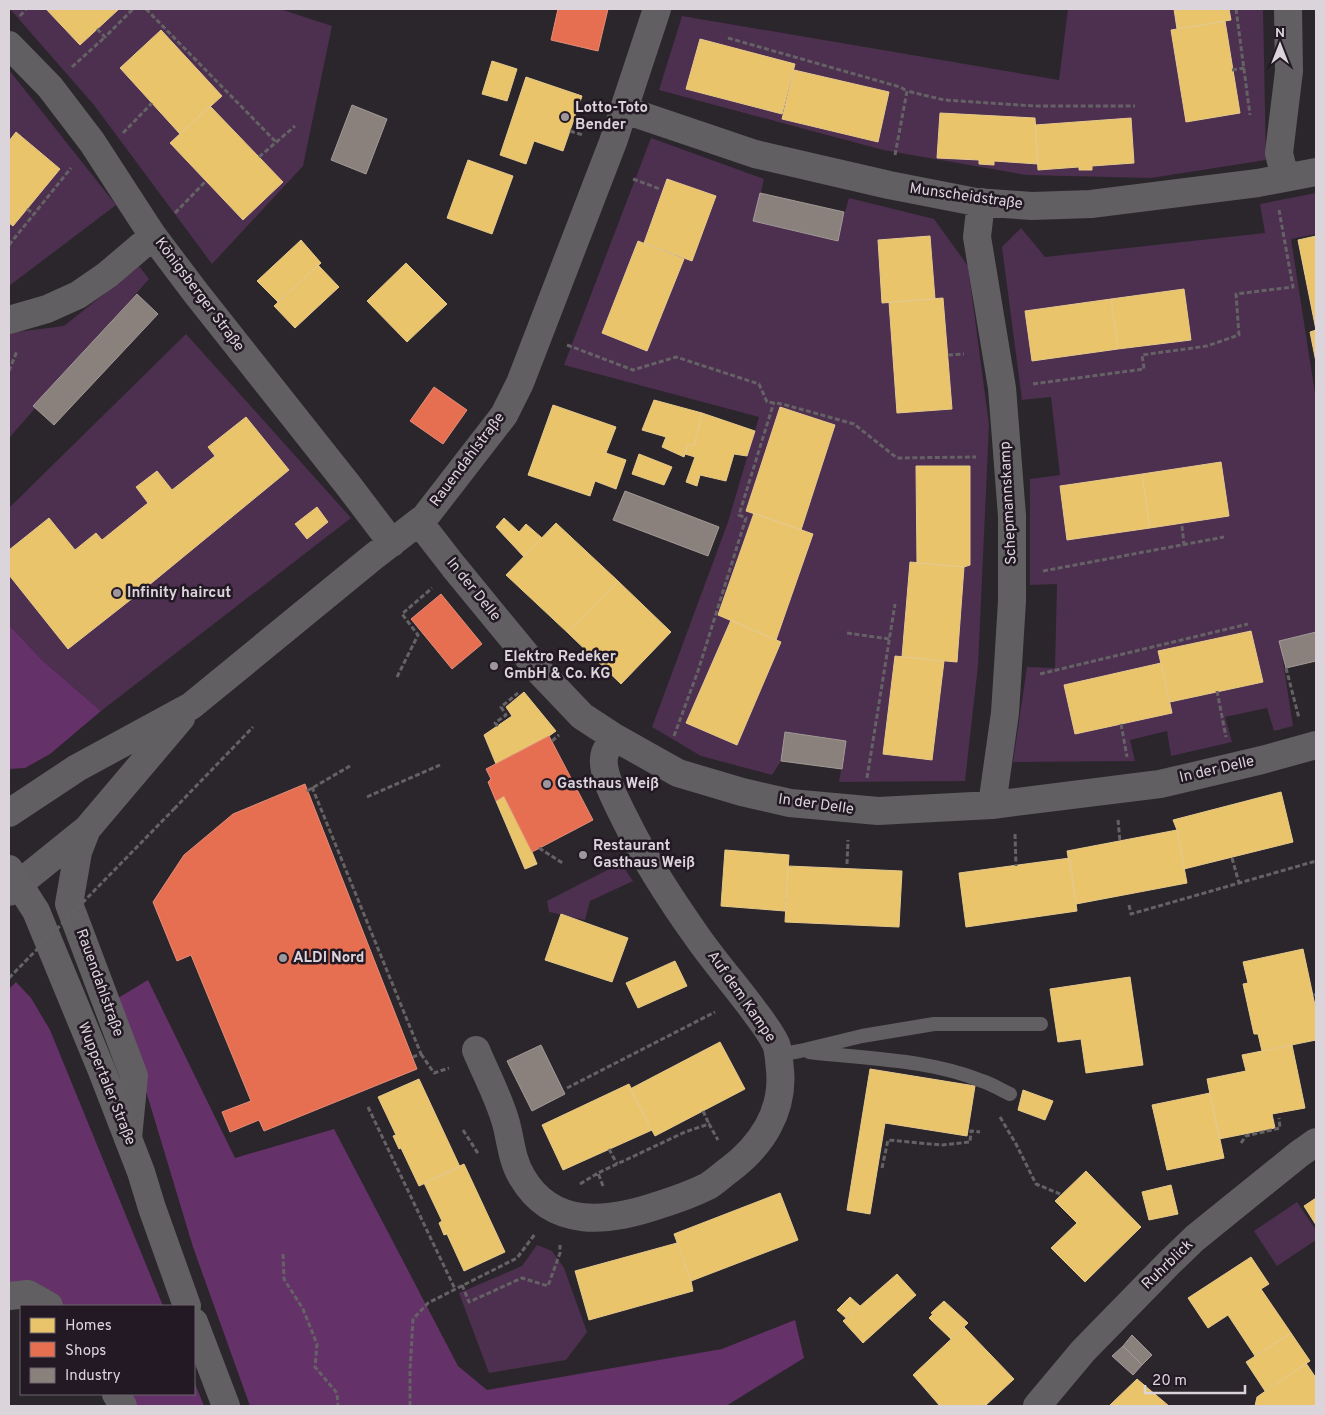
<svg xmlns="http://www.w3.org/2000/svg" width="1325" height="1415" font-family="Overpass,sans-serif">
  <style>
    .green { fill: #4d2f4f }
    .forest { fill: #653169 }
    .homes { fill: #e9c46a; stroke: #e5c98c }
    .shops { fill: #e76f51; stroke: #e38d7a }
    .industry { fill: #8a817c; stroke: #a29a98 }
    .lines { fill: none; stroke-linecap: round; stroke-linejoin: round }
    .path { stroke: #656265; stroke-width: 3; stroke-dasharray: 5 2.5; stroke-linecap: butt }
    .lane { stroke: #615f61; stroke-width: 14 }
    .street { stroke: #615f61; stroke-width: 28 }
    .primary { stroke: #626062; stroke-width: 28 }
    .path-bridge { stroke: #656265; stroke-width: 3; stroke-dasharray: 5 2.5; stroke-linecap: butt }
    .poi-dot { fill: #9d979d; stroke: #231924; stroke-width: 2 }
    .labels { text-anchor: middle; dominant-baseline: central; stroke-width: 5; stroke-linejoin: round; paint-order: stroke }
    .poi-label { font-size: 15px; font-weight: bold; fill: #dbd4db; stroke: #231924; text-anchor: start }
    .street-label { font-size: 15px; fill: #dbd4db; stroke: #231924 }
  </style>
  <rect width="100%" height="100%" fill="#2b262b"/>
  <path class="green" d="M10 9H280L332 26 303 166 212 264 94 105Z
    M1068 9H1263L1266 160 1151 178 1026 175 883 150 659 90 682 16 1059 80Z
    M9 70 116 205 9 286Z
    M651 138 764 179 754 221 837 241 849 198 934 219 968 266 989 425 978 666 965 781 839 782 846 741 786 732 781 761 772 775 701 756 652 727 728 522 759 417 564 365Z
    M1316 193V234L1291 239 1316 400V632L1280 642 1293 726 1274 731 1267 708 1225 717 1232 742 1171 756 1167 731 1130 740 1135 761 1013 762 1027 667 1055 668 1057 584 1030 585V479L1060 475 1051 397 1022 400 1002 247 1021 228 1045 257 1265 233 1260 204Z
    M139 266 149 279 9 438V333L64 326Z
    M186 334 351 518 101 711 43 661 9 625V507H10Z
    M621 863 633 881 590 901 585 920 549 912 547 901Z
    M1297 1202 1316 1230V1240L1277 1266 1254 1231Z
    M537 1245 552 1251 564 1268 587 1332 566 1360 489 1373 459 1293 522 1266Z"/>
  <path class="forest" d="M9 625 43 661 101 711 50 754 25 768 9 769Z
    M148 980 235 1158 334 1129 458 1366 487 1390 722 1349 795 1320 804 1358 726 1406H250L193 1247 118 998Z
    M16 982 31 998 50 1030 163 1306H56L9 1292V989Z
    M194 1381 204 1406H131L124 1394H194Z"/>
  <path class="homes" d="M46 9H119L80 45Z
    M1174 9H1229L1231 20 1177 29Z
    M1225 21 1240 113 1186 122 1171 30Z
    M161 30 222 96 180 134 120 68Z
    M700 39 795 64 782 114 686 89Z
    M492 61 517 69 507 101 482 94Z
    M794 70 889 92 878 142 782 119Z
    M526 77 582 96 563 151 534 141 526 164 500 155Z
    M210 106 283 182 243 220 170 143Z
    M940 113 1035 118 1038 164 994 161V165L979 164V160L937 158Z
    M1131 118 1134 163 1092 166V170H1079V167L1038 170 1035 125Z
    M16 132 60 169 13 226 9 223V141Z
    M468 160 513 176 492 234 447 218Z
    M667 179 716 196 692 261 644 243Z
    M930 236 935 299 882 303 878 240Z
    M1316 236V330L1298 240Z
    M301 240 321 263 278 302 257 281Z
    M638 241 684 259 647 351 602 333Z
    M406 263 447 304 407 342 367 301Z
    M318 265 339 287 295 328 274 306Z
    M1184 289 1191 340 1118 349 1111 299Z
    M943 298 952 409 897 413 889 302Z
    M1111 299 1118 349 1032 361 1025 311Z
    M1316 330V362L1310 332Z
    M654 400 702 413 694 446 688 445 684 457 662 447 666 437 642 430Z
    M553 405 616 427 606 453 626 460 616 489 595 481 590 496 528 475Z
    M780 407 835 425 801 530 746 511Z
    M702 413 755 431 747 456 734 454 726 481 700 475 697 486 686 482 695 457 685 454 688 445 694 446Z
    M246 417 289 470 143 590 68 649 9 575V550L49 518 75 550 96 533 102 540 148 503 136 487 157 471 172 490 215 456 208 447Z
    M639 454 672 467 664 485 632 474Z
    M1221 462 1229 516 1150 528 1142 474Z
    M916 466H970V565L964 567 917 563Z
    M1142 474 1150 528 1067 540 1060 486Z
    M317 507 328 522 307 539 295 524Z
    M754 513 813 534 776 640 718 615Z
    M504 518 519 532 526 524 542 538 524 557 496 527Z
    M556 523 618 581 568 633 506 575Z
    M910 562 964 567 957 662 902 657Z
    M618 581 671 632 621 684 568 633Z
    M731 620 781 642 737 745 686 723Z
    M1251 631 1263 682 1170 702 1158 651Z
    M895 656 944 661 932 760 883 754Z
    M1161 663 1172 713 1075 734 1064 685Z
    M524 692 556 731 549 736 496 764 484 735 512 716 506 707Z
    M1281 792 1293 842 1184 869 1177 830 1173 820Z
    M504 796 532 852 537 864 525 869 496 801Z
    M1177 830 1187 883 1076 904 1067 851Z
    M725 850 789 855 785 911 721 906Z
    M1070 858 1077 911 966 927 959 873Z
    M788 866 902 871 899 927 785 922Z
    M561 914 628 938 612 982 545 960Z
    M1303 949 1316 1010V1040L1262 1051 1258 1034H1254L1243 984 1248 983 1243 962Z
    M675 961 687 986 638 1008 626 983Z
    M1130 977 1143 1065 1086 1073 1081 1039 1058 1042 1050 989Z
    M720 1042 745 1089 655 1136 630 1089Z
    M1292 1045 1305 1108 1272 1114 1275 1128 1219 1139 1207 1079 1246 1071 1242 1055Z
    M870 1069 975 1086 967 1136 885 1123 870 1214 847 1210Z
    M419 1079 460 1167 419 1186 401 1148 399 1149 393 1136 396 1135 378 1097Z
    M629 1084 652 1130 563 1170 542 1125Z
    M1023 1090 1053 1101 1045 1120 1018 1110Z
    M1210 1093 1224 1158 1167 1170 1152 1105Z
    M464 1164 505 1252 464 1271 447 1234 444 1235 439 1223 442 1221 424 1183Z
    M1086 1171 1141 1227 1085 1282 1051 1248 1077 1223 1055 1201Z
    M1171 1185 1178 1214 1149 1220 1142 1192Z
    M780 1193 798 1240 691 1281 674 1234Z
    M1316 1198V1225L1304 1206Z
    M677 1243 691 1281 693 1291 589 1320 575 1271Z
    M1251 1257 1269 1284 1261 1289 1291 1333 1255 1356 1228 1315 1208 1328 1188 1298Z
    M897 1274 916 1295 863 1343 843 1321Z
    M850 1297 860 1306 846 1318 837 1310Z
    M944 1301 968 1323 951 1339 929 1318 933 1314 931 1313Z
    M964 1327 1014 1379 985 1406H940L913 1375Z
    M1291 1333 1310 1361 1265 1391 1246 1362Z
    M1306 1363 1316 1378V1406H1255L1257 1397Z
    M1137 1379 1169 1406H1109Z"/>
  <path class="shops" d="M558 9H608L598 51 551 40Z
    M434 387 467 410 443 444 410 421Z
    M441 594 482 644 452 669 411 619Z
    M549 736 593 820 532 852 504 796 496 801 488 782 491 779 486 769Z
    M305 784 417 1069 264 1131 259 1120 230 1132 222 1112 251 1101 191 955 177 961 153 902 184 855 233 814Z"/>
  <path class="industry" d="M352 105 387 119 366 174 331 160Z
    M760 193 844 212 838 241 753 221Z
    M137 294 158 314 54 425 33 406Z
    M625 491 719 527 708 556 613 520Z
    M1316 632V661L1286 668 1279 641Z
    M785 732 846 741 842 769 781 761Z
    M541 1045 565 1094 532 1111 507 1061Z
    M1132 1335 1152 1355 1142 1365 1123 1346Z
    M1123 1346 1142 1365 1133 1375 1112 1356Z"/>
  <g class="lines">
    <path class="path" d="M146 9 276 142
      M1236 9 1250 115
      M20 16 26 9
      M97 29 105 37 133 9
      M728 38 900 87 907 91
      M72 67 105 37
      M1232 70 1245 68
      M570 131 583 135
      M123 133 152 103
      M895 155 907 91 944 100 1035 106H1135
      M259 157 295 126
      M633 179 660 189
      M27 209 34 214
      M175 213 206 181
      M9 245 71 168
      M567 345 633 370 676 357 759 384 767 402 782 404 854 424 897 458 976 457
      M948 355 964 354
      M9 371 17 351
      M1033 384 1144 369 1142 355 1207 346 1239 335 1236 294 1293 287 1279 210
      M1182 526 1184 545
      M1043 571 1224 537
      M847 633 889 639
      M1286 668 1299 718
      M1040 674 1248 624
      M397 677 418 635 402 614 432 588
      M1217 691 1226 737
      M1121 724 1127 757
      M498 726 495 723 506 715 501 707 518 693
      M674 736 698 671 746 518 739 515 774 402
      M552 741 559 735
      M867 778 895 604
      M312 787 421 1054 413 1057
      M307 791 350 766
      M367 797 440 765
      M174 809 253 727
      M1118 820 1120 842
      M1015 834 1016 866
      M539 848 564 864
      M1232 858 1239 883
      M847 864 848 840
      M1129 905 1131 914 1316 861
      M1313 995H1316
      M421 1054 434 1073 449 1068
      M567 1088 715 1012
      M368 1107 455 1289
      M703 1111 709 1124
      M1000 1117 1016 1144 1036 1184 1060 1194
      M463 1130 479 1155
      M1241 1143 1246 1136 1280 1128 1279 1118
      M609 1149 617 1164
      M882 1168 888 1140 941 1145 970 1142 971 1131 980 1132
      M580 1184 598 1173
      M603 1186 598 1173 685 1132 709 1124 718 1140
      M283 1254 284 1279 303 1309 317 1344 315 1367 337 1393 338 1406
      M462 1285 469 1302 522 1278 548 1286 560 1253V1245
      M410 1406V1370L413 1319 428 1303 517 1258 535 1234"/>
    <path class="lane" d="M809 1052C866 1059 928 1059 982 1081 992 1084 1001 1090 1010 1094
      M778 1055 800 1051 862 1036 934 1024H1041"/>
    <path class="street" d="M9 45 50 87 92 142 153 236 196 293 348 485 392 543
      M625 110 755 154 889 185 976 202 1032 206 1091 204 1258 183 1316 172
      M1285 178 1279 153 1289 71 1288 9
      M981 202 977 237 1002 388 1012 516V601L1007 682 1005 713 992 805
      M9 320 47 309 78 295 107 275 153 236
      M419 522 454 567 541 673 582 716 614 737 678 773 742 792 790 803 878 811 992 805 1160 784 1262 760 1316 745
      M9 813 77 768 191 706 373 557 425 517 504 415 520 383 613 142 657 9
      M87 829 78 852 69 904 134 1076 128 1138
      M9 892 87 829 181 718
      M476 1050C486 1074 499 1098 506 1123 511 1142 512 1161 522 1177 553 1230 609 1222 659 1205 675 1200 692 1194 708 1186 715 1182 722 1175 729 1170 761 1146 784 1112 780 1070 779 1061 779 1052 776 1044 770 1031 760 1019 752 1008 734 984 715 962 698 938 671 900 645 860 625 819 617 803 599 770 605 753 607 748 611 742 614 737
      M9 1296 28 1294 49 1306
      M116 1394 123 1406
      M1037 1406 1083 1351 1169 1263 1195 1238 1299 1154 1316 1142"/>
    <path class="primary" d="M9 869 36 911 102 1071 141 1172 152 1208 187 1306
      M194 1322 226 1406"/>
    <path class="path-bridge" d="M9 978 174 809"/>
  </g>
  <g class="poi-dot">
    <circle cx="565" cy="117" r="5"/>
    <circle cx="117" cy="593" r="5"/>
    <circle cx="494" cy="666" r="5"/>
    <circle cx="547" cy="784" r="5"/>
    <circle cx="583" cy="855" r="5"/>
    <circle cx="283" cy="958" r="5"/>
  </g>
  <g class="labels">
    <g class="poi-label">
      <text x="575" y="108">Lotto-Toto<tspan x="575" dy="17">Bender</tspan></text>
      <text x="127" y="593">Infinity haircut</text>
      <text x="504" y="657">Elektro Redeker<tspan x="504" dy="17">GmbH &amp; Co. KG</tspan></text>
      <text x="557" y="784">Gasthaus Weiß</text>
      <text x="593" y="846">Restaurant<tspan x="593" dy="17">Gasthaus Weiß</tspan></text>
      <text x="293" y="958">ALDI Nord</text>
    </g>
    <g class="street-label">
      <text transform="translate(966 197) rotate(8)">Munscheidstraße</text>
      <text transform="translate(199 295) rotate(53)">Königsberger Straße</text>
      <text transform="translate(468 460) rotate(-53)">Rauendahlstraße</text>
      <text transform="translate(1009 503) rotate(-93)">Schepmannskamp</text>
      <text transform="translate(473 590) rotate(51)">In der Delle</text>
      <text transform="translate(1217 770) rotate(-13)">In der Delle</text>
      <text transform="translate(816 805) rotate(8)">In der Delle</text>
      <text transform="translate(99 983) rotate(70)">Rauendahlstraße</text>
      <text transform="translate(741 997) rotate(55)">Auf dem Kampe</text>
      <text transform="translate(106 1084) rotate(68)">Wuppertaler Straße</text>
      <text transform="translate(1168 1265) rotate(-44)">Ruhrblick</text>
    </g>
  </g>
  <rect width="1325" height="1415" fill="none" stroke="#dbd4db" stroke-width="20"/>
  <rect x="20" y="1305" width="175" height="90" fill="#231924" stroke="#6d646d"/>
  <rect x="30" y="1318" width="25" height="15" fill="#e9c46a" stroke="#6d646d"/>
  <text x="65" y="1330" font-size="15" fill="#dbd4db">Homes</text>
  <rect x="30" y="1342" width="25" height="15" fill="#e76f51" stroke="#6d646d"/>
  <text x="65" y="1355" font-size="15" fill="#dbd4db">Shops</text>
  <rect x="30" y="1368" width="25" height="15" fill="#8a817c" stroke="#6d646d"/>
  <text x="65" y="1380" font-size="15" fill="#dbd4db">Industry</text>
  <g transform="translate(1280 45)" stroke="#231924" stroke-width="4" paint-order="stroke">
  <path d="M0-4L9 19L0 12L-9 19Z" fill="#dbd4db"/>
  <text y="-8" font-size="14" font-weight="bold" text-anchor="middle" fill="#dbd4db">N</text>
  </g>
  <path d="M1145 1385v8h100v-8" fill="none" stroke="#dbd4db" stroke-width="2.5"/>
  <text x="1152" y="1385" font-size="15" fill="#dbd4db" stroke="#231924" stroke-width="4" paint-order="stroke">20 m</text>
</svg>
